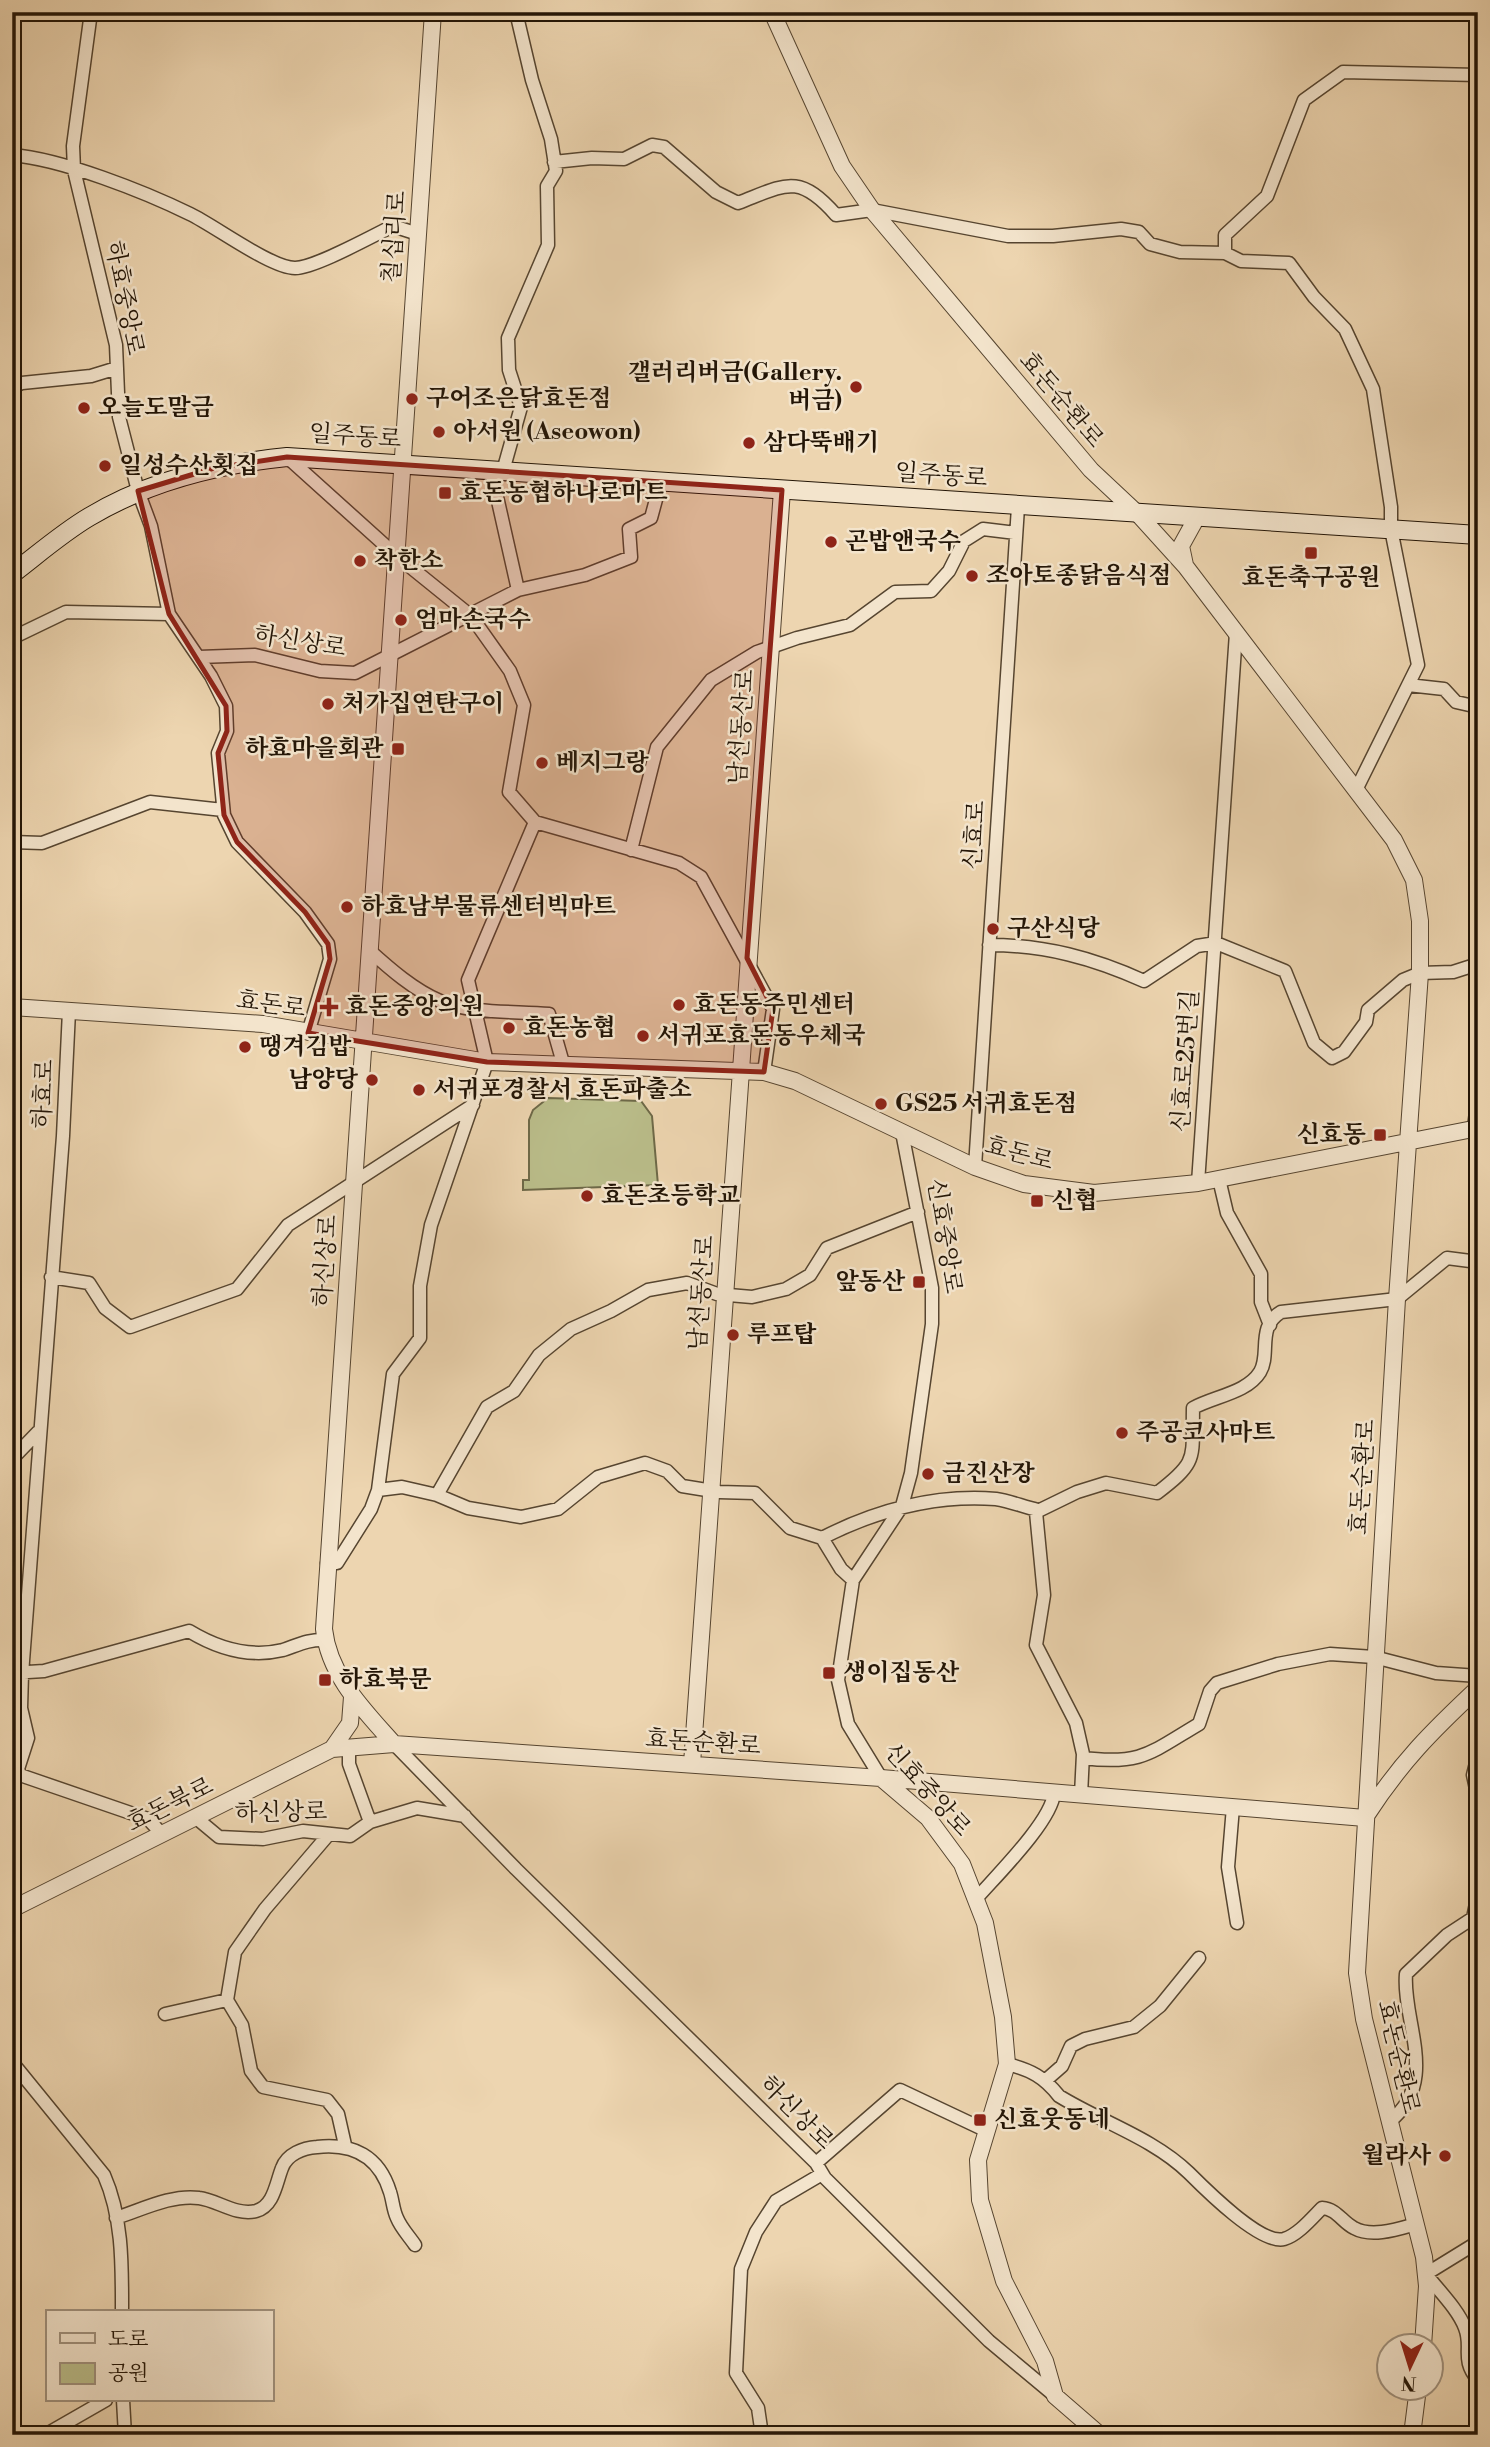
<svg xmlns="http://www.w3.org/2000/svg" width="1490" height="2447" font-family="'Libre Bodoni','Noto Serif KR',serif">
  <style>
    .park { fill: #babd8a; stroke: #6e6948; stroke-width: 2 }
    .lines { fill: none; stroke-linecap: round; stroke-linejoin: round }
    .minor-casing { stroke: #564530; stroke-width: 15 }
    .tertiary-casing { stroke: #564530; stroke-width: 18 }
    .secondary-casing { stroke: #231506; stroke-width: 20 }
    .minor { stroke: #f3e4cc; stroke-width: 12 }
    .tertiary { stroke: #f3e4cc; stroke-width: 16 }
    .secondary { stroke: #f3e4cc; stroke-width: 18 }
    .marked { fill: #8f2418; fill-opacity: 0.2; stroke: #8f2418; stroke-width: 5; stroke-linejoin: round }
    .poi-dot { fill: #8f2418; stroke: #f3e4cc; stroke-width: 2.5 }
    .labels { text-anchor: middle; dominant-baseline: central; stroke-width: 5; stroke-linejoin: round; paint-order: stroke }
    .street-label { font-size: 24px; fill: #231506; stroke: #f3e4cc }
    .poi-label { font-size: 24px; font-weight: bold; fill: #231506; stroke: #f3e4cc; text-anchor: start }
  </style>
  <rect width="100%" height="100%" fill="#edd5b0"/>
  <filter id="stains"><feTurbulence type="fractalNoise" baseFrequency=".00286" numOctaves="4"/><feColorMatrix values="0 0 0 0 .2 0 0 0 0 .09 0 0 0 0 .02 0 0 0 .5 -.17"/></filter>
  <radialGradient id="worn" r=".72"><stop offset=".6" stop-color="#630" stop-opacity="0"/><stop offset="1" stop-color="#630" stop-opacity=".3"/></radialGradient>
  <path class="park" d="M548 1098 641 1101 652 1116 658 1185 523 1190V1180H529V1120L533 1110Z"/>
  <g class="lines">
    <g class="minor-casing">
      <path id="minor" d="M91 12 73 146 74 170 116 345 119 417 138 491 151 526 169 614 211 676 226 706 227 731 218 753 224 815 237 842 305 912 328 944 330 959 308 1033
        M12 155C62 159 145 192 190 214 215 226 271 268 295 268 315 268 372 236 393 226L418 234
        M554 162 592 158 624 159 652 145 664 147 716 192 738 203C785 185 798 172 836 215L872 210 1008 236H1053L1121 229 1139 232 1150 244 1180 252 1225 253
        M12 387 22 383 91 376 117 368
        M287 457 398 557 471 616 510 671 524 705 509 792 535 822 679 863 701 877 773 1009 764 1072
        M491 470 518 590
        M503 471 521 407 509 370 508 338 548 245 547 186 556 171 551 139 532 80 516 12
        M12 638 66 612 169 614
        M199 657 255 655 320 671 355 673 518 590 585 575 631 557 629 529 651 518 661 481
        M1408 685 1444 689 1456 702 1478 707
        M1356 790 1418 665 1391 529V507L1373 389 1345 329 1314 297 1289 263 1241 261 1225 253V235L1267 196 1304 100 1343 72 1478 75
        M12 842 42 843 150 802 223 810
        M631 850 657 747 711 680 757 652 797 638 850 625 895 592 931 591 949 571 964 541 983 529 1016 533
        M989 945C1045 945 1093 958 1144 981L1197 946 1216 943 1285 971 1314 1043 1332 1058 1344 1052 1366 1022 1368 1010 1403 980 1420 973 1453 972 1478 964
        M369 950C390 969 414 990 440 1001 472 1014 515 1011 549 1014L563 1063
        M69 1011 63 1136 22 1674 21 1708 28 1738 18 1769 20 1775 148 1819 161 1833
        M1474 1128 1478 1096
        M975 1167 1018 507
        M1219 1179 1227 1213 1261 1274V1302L1270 1325
        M1198 1183 1236 633
        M51 1277 89 1283 105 1308 130 1327 237 1289 288 1225 473 1105
        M12 1459 38 1432
        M378 1490 402 1487 437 1495 468 1508 521 1517 558 1509 598 1477 645 1463 667 1471 682 1486 719 1492 755 1493 790 1528 822 1538 841 1569 853 1580
        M437 1495 487 1407 514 1391 539 1355 571 1329 611 1311 648 1290 687 1283 717 1294 752 1297 786 1289 810 1275 827 1248 918 1212
        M822 1538C877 1510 934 1494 996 1499 1010 1501 1024 1507 1038 1510
        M327 1563H337L371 1509 378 1490 393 1374 420 1338V1286L431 1225 487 1062 468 980 535 822
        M12 1673 44 1671 189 1631C217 1648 250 1658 283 1650 298 1645 309 1639 325 1640
        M394 1744 516 1869 816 2163 825 2178 989 2341 1055 2396
        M349 1747V1764L370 1822
        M1478 1755 1473 1775 1478 1798
        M1083 1758C1142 1765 1150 1753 1199 1724L1210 1691 1217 1683 1278 1664 1330 1654 1374 1657 1436 1673 1478 1676
        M881 1778 848 1724 838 1680 853 1580 902 1506 911 1473 932 1324V1288L902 1132
        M1081 1795 1083 1754 1076 1723 1036 1645 1044 1595 1036 1512 1077 1492 1106 1483 1157 1493C1199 1461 1192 1459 1193 1408 1215 1396 1247 1393 1260 1372 1271 1354 1256 1327 1281 1312L1397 1299 1447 1258 1478 1262
        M1233 1807 1228 1867 1237 1923
        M1478 1811V1830
        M195 1817 219 1837 263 1839 303 1831 350 1836 370 1822 417 1808 465 1816
        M329 1834 265 1909 235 1952 227 2000 242 2025 251 2071 263 2087 327 2100 338 2114 345 2145
        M976 1899C995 1877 1052 1821 1054 1793
        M165 2014 227 2000
        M12 2062 104 2175C123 2218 122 2266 122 2312
        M1007 2064C1031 2070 1044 2077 1059 2096 1101 2122 1153 2138 1189 2173 1205 2189 1261 2245 1284 2239 1298 2235 1312 2218 1322 2208 1337 2209 1342 2222 1354 2228 1372 2238 1398 2229 1416 2224
        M1046 2080 1062 2066 1071 2046 1085 2039 1134 2027 1160 2006 1199 1958
        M1390 2121C1440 2082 1402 2021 1406 1974L1447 1935 1473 1918 1478 1894
        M816 2163 900 2090 987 2131
        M116 2218C141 2210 172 2194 199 2198 217 2200 236 2216 256 2211 274 2206 276 2183 282 2168 287 2154 303 2148 317 2147 353 2143 379 2156 390 2192 393 2201 393 2210 397 2218 401 2228 409 2236 415 2245
        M1478 2242 1426 2274C1438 2290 1458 2309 1465 2328 1473 2348 1460 2359 1478 2380
        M123 2400 125 2435
        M45 2435 106 2400
        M762 2435 758 2408 736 2373 741 2269 756 2232 776 2201 822 2174"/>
    </g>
    <g class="tertiary-casing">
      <path id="tertiary" d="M772 12 842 166 872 210 1091 470 1138 514 1186 567 1394 840 1414 880 1420 921V973L1397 1299 1357 1973 1364 2019 1424 2257 1427 2286 1423 2346
        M1185 565 1181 546 1197 517
        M12 1007 263 1024 487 1062 764 1072 795 1081 975 1167 1024 1184 1094 1193 1198 1183 1478 1128
        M394 1744C364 1710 329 1676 324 1629L433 12
        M332 1749 350 1723 352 1697
        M692 1764 782 490
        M881 1778 928 1818 962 1864 985 1923 1003 2017 1007 2064 978 2160 980 2200 1004 2281 1045 2361 1055 2396 1100 2435
        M1366 1816C1401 1762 1431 1732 1478 1688
        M12 1909 332 1749 394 1744 881 1778 1365 1818
        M1412 2435 1418 2388"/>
    </g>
    <g class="secondary-casing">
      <path id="secondary" d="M12 574C37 555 62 533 89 517 149 481 218 464 287 457L1478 535"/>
    </g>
    <use href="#minor" class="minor"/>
    <use href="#tertiary" class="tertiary"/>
    <use href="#secondary" class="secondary"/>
  </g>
  <path class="marked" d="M287 457 782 490 747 958 773 1009 764 1072 487 1062 308 1033 330 959 328 944 305 912 237 842 224 815 218 753 227 731 226 706 169 614 138 491 214 468Z"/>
  <g class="poi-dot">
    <circle cx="856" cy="387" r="7"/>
    <circle cx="412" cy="399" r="7"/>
    <circle cx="84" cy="408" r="7"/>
    <circle cx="439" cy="432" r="7"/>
    <circle cx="749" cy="443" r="7"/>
    <circle cx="105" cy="466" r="7"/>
    <rect x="438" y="486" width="14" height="14" rx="3.5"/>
    <circle cx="831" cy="542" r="7"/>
    <rect x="1304" y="546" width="14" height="14" rx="3.5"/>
    <circle cx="360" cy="561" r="7"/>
    <circle cx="972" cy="576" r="7"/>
    <circle cx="401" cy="620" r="7"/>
    <circle cx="328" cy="704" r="7"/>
    <rect x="391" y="742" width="14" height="14" rx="3.5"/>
    <circle cx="542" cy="763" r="7"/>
    <circle cx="347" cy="907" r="7"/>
    <circle cx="993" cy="929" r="7"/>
    <circle cx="679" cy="1005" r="7"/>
    <path d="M325.5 996.5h7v7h7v7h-7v7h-7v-7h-7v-7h7z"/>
    <circle cx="509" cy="1028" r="7"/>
    <circle cx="643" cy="1036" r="7"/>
    <circle cx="245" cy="1047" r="7"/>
    <circle cx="372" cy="1080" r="7"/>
    <circle cx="419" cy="1090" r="7"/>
    <circle cx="881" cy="1104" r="7"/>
    <rect x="1373" y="1128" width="14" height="14" rx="3.5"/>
    <circle cx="587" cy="1196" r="7"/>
    <rect x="1030" y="1194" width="14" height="14" rx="3.5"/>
    <rect x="912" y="1275" width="14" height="14" rx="3.5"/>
    <circle cx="733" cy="1335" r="7"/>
    <circle cx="1122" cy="1433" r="7"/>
    <circle cx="928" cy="1474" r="7"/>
    <rect x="822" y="1666" width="14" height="14" rx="3.5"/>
    <rect x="318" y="1673" width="14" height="14" rx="3.5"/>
    <rect x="973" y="2113" width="14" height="14" rx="3.5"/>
    <circle cx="1445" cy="2156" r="7"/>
  </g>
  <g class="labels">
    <g class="street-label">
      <text transform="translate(395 237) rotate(-86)">칠십리로</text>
      <text transform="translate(124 298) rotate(79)">하효중앙로</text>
      <text transform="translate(1061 400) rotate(50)">효돈순환로</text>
      <text transform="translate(355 437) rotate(4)">일주동로</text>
      <text transform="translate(941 476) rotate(4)">일주동로</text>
      <text transform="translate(300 642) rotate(9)">하신상로</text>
      <text transform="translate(742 727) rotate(-86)">남선동산로</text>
      <text transform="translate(975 835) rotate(-86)">신효로</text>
      <text transform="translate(271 1005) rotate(8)">효돈로</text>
      <text transform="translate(1186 1061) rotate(-86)">신효로25번길</text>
      <text transform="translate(44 1094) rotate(-87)">하효로</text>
      <text transform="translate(1019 1154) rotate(15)">효돈로</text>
      <text transform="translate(944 1236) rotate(81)">신효중앙로</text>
      <text transform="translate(326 1261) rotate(-86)">하신상로</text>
      <text transform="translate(702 1293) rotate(-86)">남선동산로</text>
      <text transform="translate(1363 1477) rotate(-86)">효돈순환로</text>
      <text transform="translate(703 1743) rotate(4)">효돈순환로</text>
      <text transform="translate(927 1790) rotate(48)">신효중앙로</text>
      <text transform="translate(170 1805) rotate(-26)">효돈북로</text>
      <text transform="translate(281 1813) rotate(-1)">하신상로</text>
      <text transform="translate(1398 2057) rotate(77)">효돈순환로</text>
      <text transform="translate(796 2113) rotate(45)">하신상로</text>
    </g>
    <g class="poi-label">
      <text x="842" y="373" text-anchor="end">갤러리버금(Gallery.<tspan x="842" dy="28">버금)</tspan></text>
      <text x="426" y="399">구어조은닭효돈점</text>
      <text x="98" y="408">오늘도말금</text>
      <text x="453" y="432">아서원 (Aseowon)</text>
      <text x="763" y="443">삼다뚝배기</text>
      <text x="119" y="466">일성수산횟집</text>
      <text x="459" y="493">효돈농협하나로마트</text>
      <text x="845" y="542">곤밥앤국수</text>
      <text x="374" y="561">착한소</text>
      <text x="986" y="576">조아토종닭음식점</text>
      <text x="1311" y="578" text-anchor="middle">효돈축구공원</text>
      <text x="415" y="620">엄마손국수</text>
      <text x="342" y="704">처가집연탄구이</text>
      <text x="384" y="749" text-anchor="end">하효마을회관</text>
      <text x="556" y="763">베지그랑</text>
      <text x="361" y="907">하효남부물류센터빅마트</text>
      <text x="1007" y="929">구산식당</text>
      <text x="693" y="1005">효돈동주민센터</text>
      <text x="345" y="1007">효돈중앙의원</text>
      <text x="523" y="1028">효돈농협</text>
      <text x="657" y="1036">서귀포효돈동우체국</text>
      <text x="259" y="1047">땡겨김밥</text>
      <text x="358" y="1080" text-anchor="end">남양당</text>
      <text x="433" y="1090">서귀포경찰서 효돈파출소</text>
      <text x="895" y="1104">GS25 서귀효돈점</text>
      <text x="1366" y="1135" text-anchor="end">신효동</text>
      <text x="601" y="1196">효돈초등학교</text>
      <text x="1051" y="1201">신협</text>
      <text x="905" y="1282" text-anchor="end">앞동산</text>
      <text x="747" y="1335">루프탑</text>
      <text x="1136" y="1433">주공코사마트</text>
      <text x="942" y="1474">금진산장</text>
      <text x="843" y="1673">생이집동산</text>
      <text x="339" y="1680">하효북문</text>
      <text x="994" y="2120">신효웃동네</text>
      <text x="1431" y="2156" text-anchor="end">월라사</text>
    </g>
  </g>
  <rect width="1490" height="2447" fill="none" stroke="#edd5b0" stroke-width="42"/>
  <rect x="14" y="14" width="1462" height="2419" fill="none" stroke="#231506" stroke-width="3.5"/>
  <rect x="21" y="21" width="1448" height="2405" fill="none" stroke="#231506" stroke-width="2"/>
  <rect x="46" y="2310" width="228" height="91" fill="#f3e4cc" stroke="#a0917d" stroke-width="2"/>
  <rect x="60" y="2333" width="35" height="10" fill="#f3e4cc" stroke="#a0917d" stroke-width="2"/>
  <text x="108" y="2346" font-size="21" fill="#231506">도로</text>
  <rect x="60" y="2363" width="35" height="21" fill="#babd8a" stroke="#a0917d" stroke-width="2"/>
  <text x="108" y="2380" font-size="21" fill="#231506">공원</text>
  <g transform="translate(1410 2367) rotate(184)"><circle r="33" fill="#f3e4cc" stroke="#a0917d" stroke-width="2"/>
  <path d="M0-5L12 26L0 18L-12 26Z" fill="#8f2418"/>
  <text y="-10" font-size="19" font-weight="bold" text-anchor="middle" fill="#231506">N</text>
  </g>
  <rect width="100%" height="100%" filter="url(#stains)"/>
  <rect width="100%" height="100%" fill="url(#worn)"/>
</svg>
